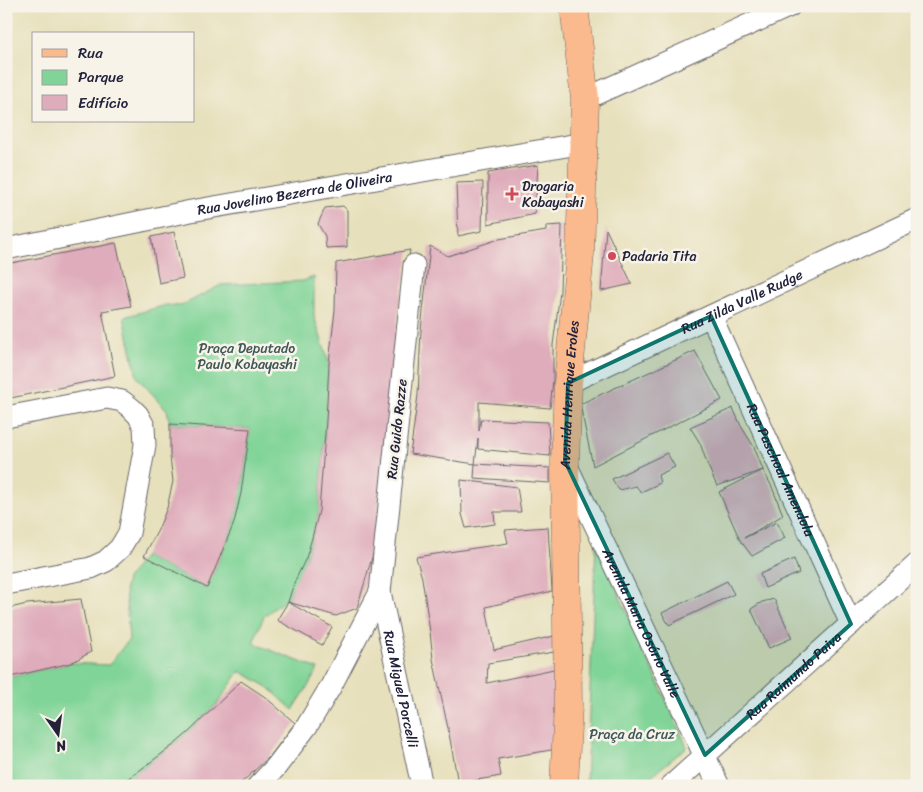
<svg xmlns="http://www.w3.org/2000/svg" width="923" height="792" font-family="Sriracha,sans-serif">
  <style>
    .green { fill: #80d497; stroke: #517b69 }
    .building { fill: #dfacbb }
    .lines { fill: none; stroke-linecap: round; stroke-linejoin: round }
    .minor-casing { stroke: #676468; stroke-width: 23 }
    .major-casing { stroke: #676468; stroke-width: 29 }
    .minor { stroke: #fff; stroke-width: 21 }
    .major { stroke: #fbba8d; stroke-width: 28 }
    .marked { fill: #0f766e; fill-opacity: 0.2; stroke: #0f766e; stroke-width: 4; stroke-linejoin: round }
    .poi-dot { fill: #d1495b; stroke: #f7f3e8; stroke-width: 2 }
    .labels { text-anchor: middle; dominant-baseline: central; stroke-width: 5; stroke-linejoin: round; paint-order: stroke }
    .poi-label { font-size: 14px; fill: #22223b; stroke: #f7f3e8; text-anchor: start }
    .street-label { font-size: 14px; fill: #22223b; stroke: #f7f3e8 }
    .park-label { font-size: 14px; fill: #3e5757; stroke: #f7f3e8 }
  </style>
  <rect width="100%" height="100%" fill="#f7f3e8"/>
  <filter id="ink" filterUnits="userSpaceOnUse"><feTurbulence type="fractalNoise" baseFrequency=".02" numOctaves="2"/><feDisplacementMap in="SourceGraphic" scale="10" xChannelSelector="R" yChannelSelector="G"/><feConvolveMatrix kernelMatrix="1 2 1 2 8 2 1 2 1" color-interpolation-filters="sRGB"/></filter>
  <filter id="wash" filterUnits="userSpaceOnUse"><feTurbulence type="fractalNoise" baseFrequency=".0096" numOctaves="4" result="noise"/><feDisplacementMap in="SourceGraphic" scale="20" xChannelSelector="R" yChannelSelector="G"/><feGaussianBlur stdDeviation="1.12" result="paint"/><feColorMatrix in="noise" values="0 0 0 0 0 0 0 0 0 0 0 0 0 0 0 0 0 1.4 0 .05"/><feComposite in="paint" operator="in"/></filter>
  <g filter="url(#wash)">
    <rect width="100%" height="100%" fill="#e7e0bc"/>
    <path class="green" d="M314 277V316L329 363 327 407 319 511 312 538 306 558 289 597 264 616 253 643 318 669 307 688 293 710 268 687 240 671 217 704 184 736 136 773 116 786H6V678L71 663 109 665 129 639 125 588 127 579 144 556 207 588 234 523 243 479 250 429 170 424 167 410 137 377 124 317 166 305 181 306 221 285 303 281Z
      M596 543 687 747 639 786H586Z"/>
    <g id="blocks">
      <path class="building" d="M538 165 535 214 488 224V173Z
        M483 182 482 231 458 236 456 183Z
        M343 206 347 210V247L326 248 325 236 318 224 325 208Z
        M562 225 560 292 553 345V380L550 408 479 402V431L481 419 548 422 550 456 478 449V438L475 464 410 454 418 395 421 330 430 246 448 256 499 239 546 231V226Z
        M606 229 632 284 601 291Z
        M174 232 183 278 159 283 151 237Z
        M116 243 131 306 102 311 115 376 6 399V264Z
        M410 250 399 308 374 551 357 608 336 616 288 602 294 583 306 558 312 538 319 511 326 421 329 363 335 310 336 263Z
        M695 351 722 400 593 466 580 404Z
        M733 408 741 426 754 447 763 470 717 486 708 466 700 443 690 427Z
        M170 424 250 429 241 493 234 523 207 588 144 556 158 530 167 508 173 481 170 457Z
        M667 453 675 467 658 475 660 483 641 492 636 486 619 490 612 479Z
        M475 464 550 468V483L474 478Z
        M763 470 772 487 783 515 744 538 777 522 785 538 752 556 740 540 719 492Z
        M461 480 517 487 521 512H494L495 524 466 528 462 514Z
        M548 527 552 591 486 607 494 650 554 636V652L488 663 487 683 554 669 557 749 498 759 501 776 458 783 448 728 433 659 430 632 422 578 416 557 508 543 505 530Z
        M794 559 799 573 765 588 760 574Z
        M727 581 734 594 669 625 662 613Z
        M81 599 91 652 71 663 6 678V609L27 604Z
        M774 599 792 638 769 648 751 609 762 602Z
        M288 602 332 627 322 645 277 620Z
        M241 681 265 697 295 723 271 755 238 786H116L136 773 175 744 189 732Z"/>
    </g>
  </g>
  <g filter="url(#ink)">
    <use href="#blocks" fill-opacity="0" stroke="#676468" stroke-width="1"/>
    <g class="lines">
      <g class="minor-casing">
        <g id="minor">
          <path d="M585 99 790 6"/>
          <path id="s1" d="M6 249 191 211 584 143"/>
          <path id="s2" d="M414 265 380 592 422 786"/>
          <path id="s3" d="M711 316 851 624"/>
          <path id="s4" d="M568 383 917 219"/>
          <path d="M6 417 107 398 122 401 131 408 138 415 144 426 145 445 129 533 120 548 106 561 91 568 6 584"/>
          <path id="s5" d="M567 466 719 786"/>
          <path d="M258 786 276 767 307 726 331 686 380 592"/>
          <path id="s6" d="M671 786 917 564"/>
        </g>
      </g>
      <g class="major-casing">
        <g id="major">
          <path id="s7" d="M564 786 568 705 565 461 568 383 580 254 585 99 574 6"/>
        </g>
      </g>
      <use href="#minor" class="minor"/>
      <use href="#major" class="major"/>
    </g>
  </g>
  <path class="marked" d="M711 316 851 624 705 755 565 461 568 383Z"/>
  <g class="poi-dot">
    <path d="M509.5 186.5h5v5h5v5h-5v5h-5v-5h-5v-5h5z"/>
    <circle cx="612" cy="256" r="5"/>
  </g>
  <g class="labels">
    <g class="poi-label">
      <text x="522" y="186">Drogaria<tspan x="522" dy="16">Kobayashi</tspan></text>
      <text x="622" y="256">Padaria Tita</text>
    </g>
    <g class="street-label">
      <text stroke="none"><textPath href="#s1" startOffset="294">Rua Jovelino Bezerra de Oliveira</textPath></text>
      <text stroke="none"><textPath href="#s4" startOffset="192">Rua Zilda Valle Rudge</textPath></text>
      <text stroke="none"><textPath href="#s7" startOffset="391">Avenida Henrique Eroles</textPath></text>
      <text transform="translate(397 429) rotate(-84)">Rua Guido Razze</text>
      <text stroke="none"><textPath href="#s3" startOffset="169">Rua Paschoal Amendola</textPath></text>
      <text stroke="none"><textPath href="#s5" startOffset="174">Avenida Maria Osório Valle</textPath></text>
      <text stroke="none"><textPath href="#s6" startOffset="165">Rua Raimundo Paiva</textPath></text>
      <text stroke="none"><textPath href="#s2" startOffset="428">Rua Miguel Porcelli</textPath></text>
    </g>
    <g class="park-label">
      <text x="247" y="348">Praça Deputado<tspan x="247" dy="16">Paulo Kobayashi</tspan></text>
      <text x="632" y="734">Praça da Cruz</text>
    </g>
  </g>
  <rect width="923" height="792" fill="none" stroke="#f7f3e8" stroke-width="25"/>
  <rect x="32" y="32" width="162" height="90" fill="#f7f3e8" stroke="#a29fa3"/>
  <rect x="42" y="49" width="25" height="8" fill="#fbba8d" stroke="#a29fa3"/>
  <text x="78" y="58" font-size="15" fill="#22223b">Rua</text>
  <rect x="42" y="70" width="25" height="15" fill="#80d497" stroke="#a29fa3"/>
  <text x="78" y="82" font-size="15" fill="#22223b">Parque</text>
  <rect x="42" y="95" width="25" height="15" fill="#dfacbb" stroke="#a29fa3"/>
  <text x="78" y="108" font-size="15" fill="#22223b">Edifício</text>
  <g transform="translate(58 734) rotate(166)" stroke="#f7f3e8" stroke-width="4" paint-order="stroke">
  <path d="M0-4L9 19L0 12L-9 19Z" fill="#22223b"/>
  <text y="-8" font-size="14" font-weight="bold" text-anchor="middle" fill="#22223b">N</text>
  </g>
</svg>
